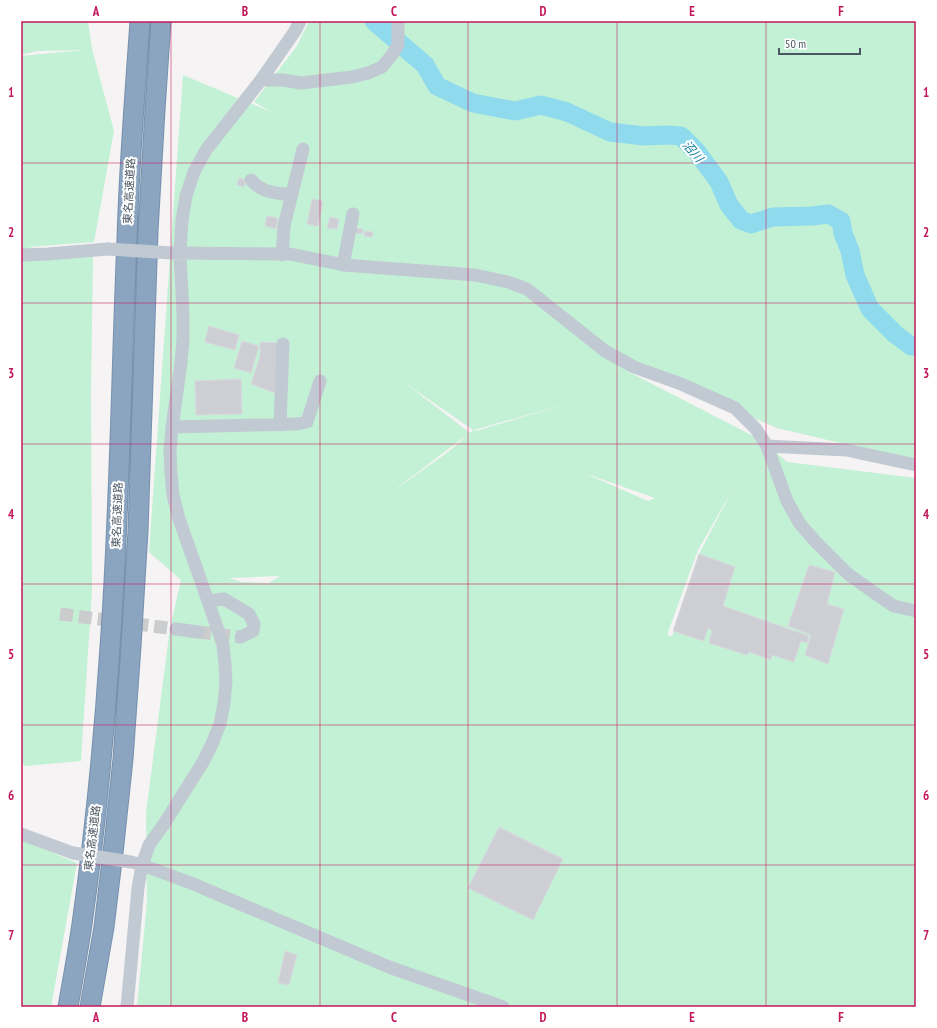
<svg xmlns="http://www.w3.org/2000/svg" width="937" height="1028" font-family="'PT Sans Narrow','Noto Sans JP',sans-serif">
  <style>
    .green { fill: #c3f1d5; fill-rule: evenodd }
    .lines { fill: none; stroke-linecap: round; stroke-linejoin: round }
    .river { stroke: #90daee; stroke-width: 19 }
    .building { fill: #cdcfd5; stroke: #d7d9de }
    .minor-tunnel { stroke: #caccce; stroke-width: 13; stroke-dasharray: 13 6; stroke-linecap: butt }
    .highway-casing { stroke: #7690ad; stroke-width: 21 }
    .minor { stroke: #c1cad2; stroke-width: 13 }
    .highway { stroke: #8ba5c1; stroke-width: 19 }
    .minor-bridge { stroke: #c1cad2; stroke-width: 13 }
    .grid { fill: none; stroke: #c2185b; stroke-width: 1; stroke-opacity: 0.55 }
    .labels { text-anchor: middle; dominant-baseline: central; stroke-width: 4; stroke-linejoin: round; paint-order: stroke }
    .street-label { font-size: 11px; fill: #4a5661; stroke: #fff }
    .water-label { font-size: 12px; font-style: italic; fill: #0c7c9b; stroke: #fff }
    .neatline { fill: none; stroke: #c2185b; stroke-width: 1.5 }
    .grid-label { font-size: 13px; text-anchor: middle; font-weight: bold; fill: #c2185b }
  </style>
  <rect width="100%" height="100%" fill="#f5f3f3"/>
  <path class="green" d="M21 21H88L92 49 114 131 94 242 28 247 93 256 91 392 92 590 81 761 25 766 21 760V56L84 50 37 51 21 55Z
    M309 21H916V461L777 428 634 367 629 372 763 441 787 462 916 478V1007H137L147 902 146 813 170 628 181 580 149 552 183 75 271 112 254 102 297 46ZM405 383 473 430 470 433ZM566 404 476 431 474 430ZM464 438 448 452 388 495 464 437ZM584 473 655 498 648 501ZM734 487 699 554 672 636 667 635 698 550ZM280 576 269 583 241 582 229 578Z
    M21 839 77 863 51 1007H21Z"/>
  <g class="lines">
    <path class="river" d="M374 21 425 65 437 86 473 103 515 111 541 105 567 112 610 132 644 136 667 135 681 136 697 152 719 182 729 205 741 220 751 224 773 217 812 216 828 214 841 221 843 233 850 251 855 275 870 309 895 334 911 346H916"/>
  </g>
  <path class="building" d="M239 178 245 180 244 187 237 185Z
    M312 199 323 201 318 226 307 224Z
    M267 216 278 218 276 229 265 226Z
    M330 217 339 219 337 229 327 228Z
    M356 228 363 229 362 234 355 233Z
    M365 231 373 232 372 237 364 236Z
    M209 326 239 335 235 350 205 342Z
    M242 341 259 346 251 373 234 368Z
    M260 342 279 343 277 387 275 393 251 384 260 356Z
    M241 379 242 414 196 415 195 381Z
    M699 554 735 567 723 606 809 636 807 643 801 641 794 662 772 655 771 660 749 652 747 655 709 643 712 630 708 628 704 641 673 631Z
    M809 565 835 572 827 604 844 609 828 664 805 655 811 635 788 626Z
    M499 827 563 859 533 920 468 888Z
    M285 951 297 955 289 985 278 983Z"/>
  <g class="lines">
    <path class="minor-tunnel" d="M60 614 176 629
      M198 632 241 637"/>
    <g class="highway-casing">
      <path id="highway" d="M68 1007C73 979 78 951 82 924 95 832 104 739 110 647 120 511 121 375 127 239 129 166 135 94 140 21
        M90 1007 104 927 114 844 123 759 131 646 138 531 148 231 155 110 161 21"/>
    </g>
    <path class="minor" d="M261 80H283L301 83 352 77 368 73 382 67 391 56 398 45V21
      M251 180C262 193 277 193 292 195
      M173 253 290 254 344 265 475 275 508 282 527 289 605 351 634 367 681 384 735 408 756 429 767 446 787 501 800 524 815 541 848 574 869 589 894 606 916 611
      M21 255 48 254 108 249
      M282 255 284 226 303 149
      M343 265 353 214
      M280 425 283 344
      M172 427 297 424 307 422 320 381
      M767 446 846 450 916 465
      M208 601 224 599 249 614 254 624 253 631 241 637
      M176 629 198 632
      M21 834 73 853
      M135 863 142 865 191 883 389 967 503 1007
      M127 1007 138 888 142 865 149 845 164 824 203 762 212 744 220 724 224 703 226 682 225 664 223 645 208 601 179 519 173 495 171 473 170 451 172 427 181 363 183 339V314L180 254 182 220 186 196 194 172 206 150 261 80 284 47 295 31 300 21"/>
    <use href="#highway" class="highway"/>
    <path class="minor-bridge" d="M108 249 172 253
      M73 853 131 862"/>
  </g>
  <path class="grid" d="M171 21V1007M320 21V1007M468 21V1007M617 21V1007M766 21V1007M21 163H916M21 303H916M21 444H916M21 584H916M21 725H916M21 865H916"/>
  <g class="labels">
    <g class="street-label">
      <text transform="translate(129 191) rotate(-87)">東名高速道路</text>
      <text transform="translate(117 515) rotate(-88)">東名高速道路</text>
      <text transform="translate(92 838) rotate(-83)">東名高速道路</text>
    </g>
    <g class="water-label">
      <text transform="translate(693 151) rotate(49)">沼川</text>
    </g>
  </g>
  <rect width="937" height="1028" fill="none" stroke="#ffffff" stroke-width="44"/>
  <path d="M779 48v6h81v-6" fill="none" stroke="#4a5661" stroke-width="2"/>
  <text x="785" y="48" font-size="12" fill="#4a5661" stroke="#ffffff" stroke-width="3" paint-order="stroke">50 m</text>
  <rect x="22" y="22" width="893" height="984" class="neatline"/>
  <g class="grid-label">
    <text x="96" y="16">A</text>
    <text x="245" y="16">B</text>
    <text x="394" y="16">C</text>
    <text x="543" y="16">D</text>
    <text x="692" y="16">E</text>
    <text x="841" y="16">F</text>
    <text x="11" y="97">1</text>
    <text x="926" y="97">1</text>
    <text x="11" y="237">2</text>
    <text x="926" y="237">2</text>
    <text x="11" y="378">3</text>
    <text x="926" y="378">3</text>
    <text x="11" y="519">4</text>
    <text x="926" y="519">4</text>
    <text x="11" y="659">5</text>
    <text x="926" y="659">5</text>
    <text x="11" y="800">6</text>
    <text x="926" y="800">6</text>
    <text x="11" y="940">7</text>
    <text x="926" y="940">7</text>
    <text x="96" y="1022">A</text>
    <text x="245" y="1022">B</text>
    <text x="394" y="1022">C</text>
    <text x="543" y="1022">D</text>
    <text x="692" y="1022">E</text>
    <text x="841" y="1022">F</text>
  </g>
</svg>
